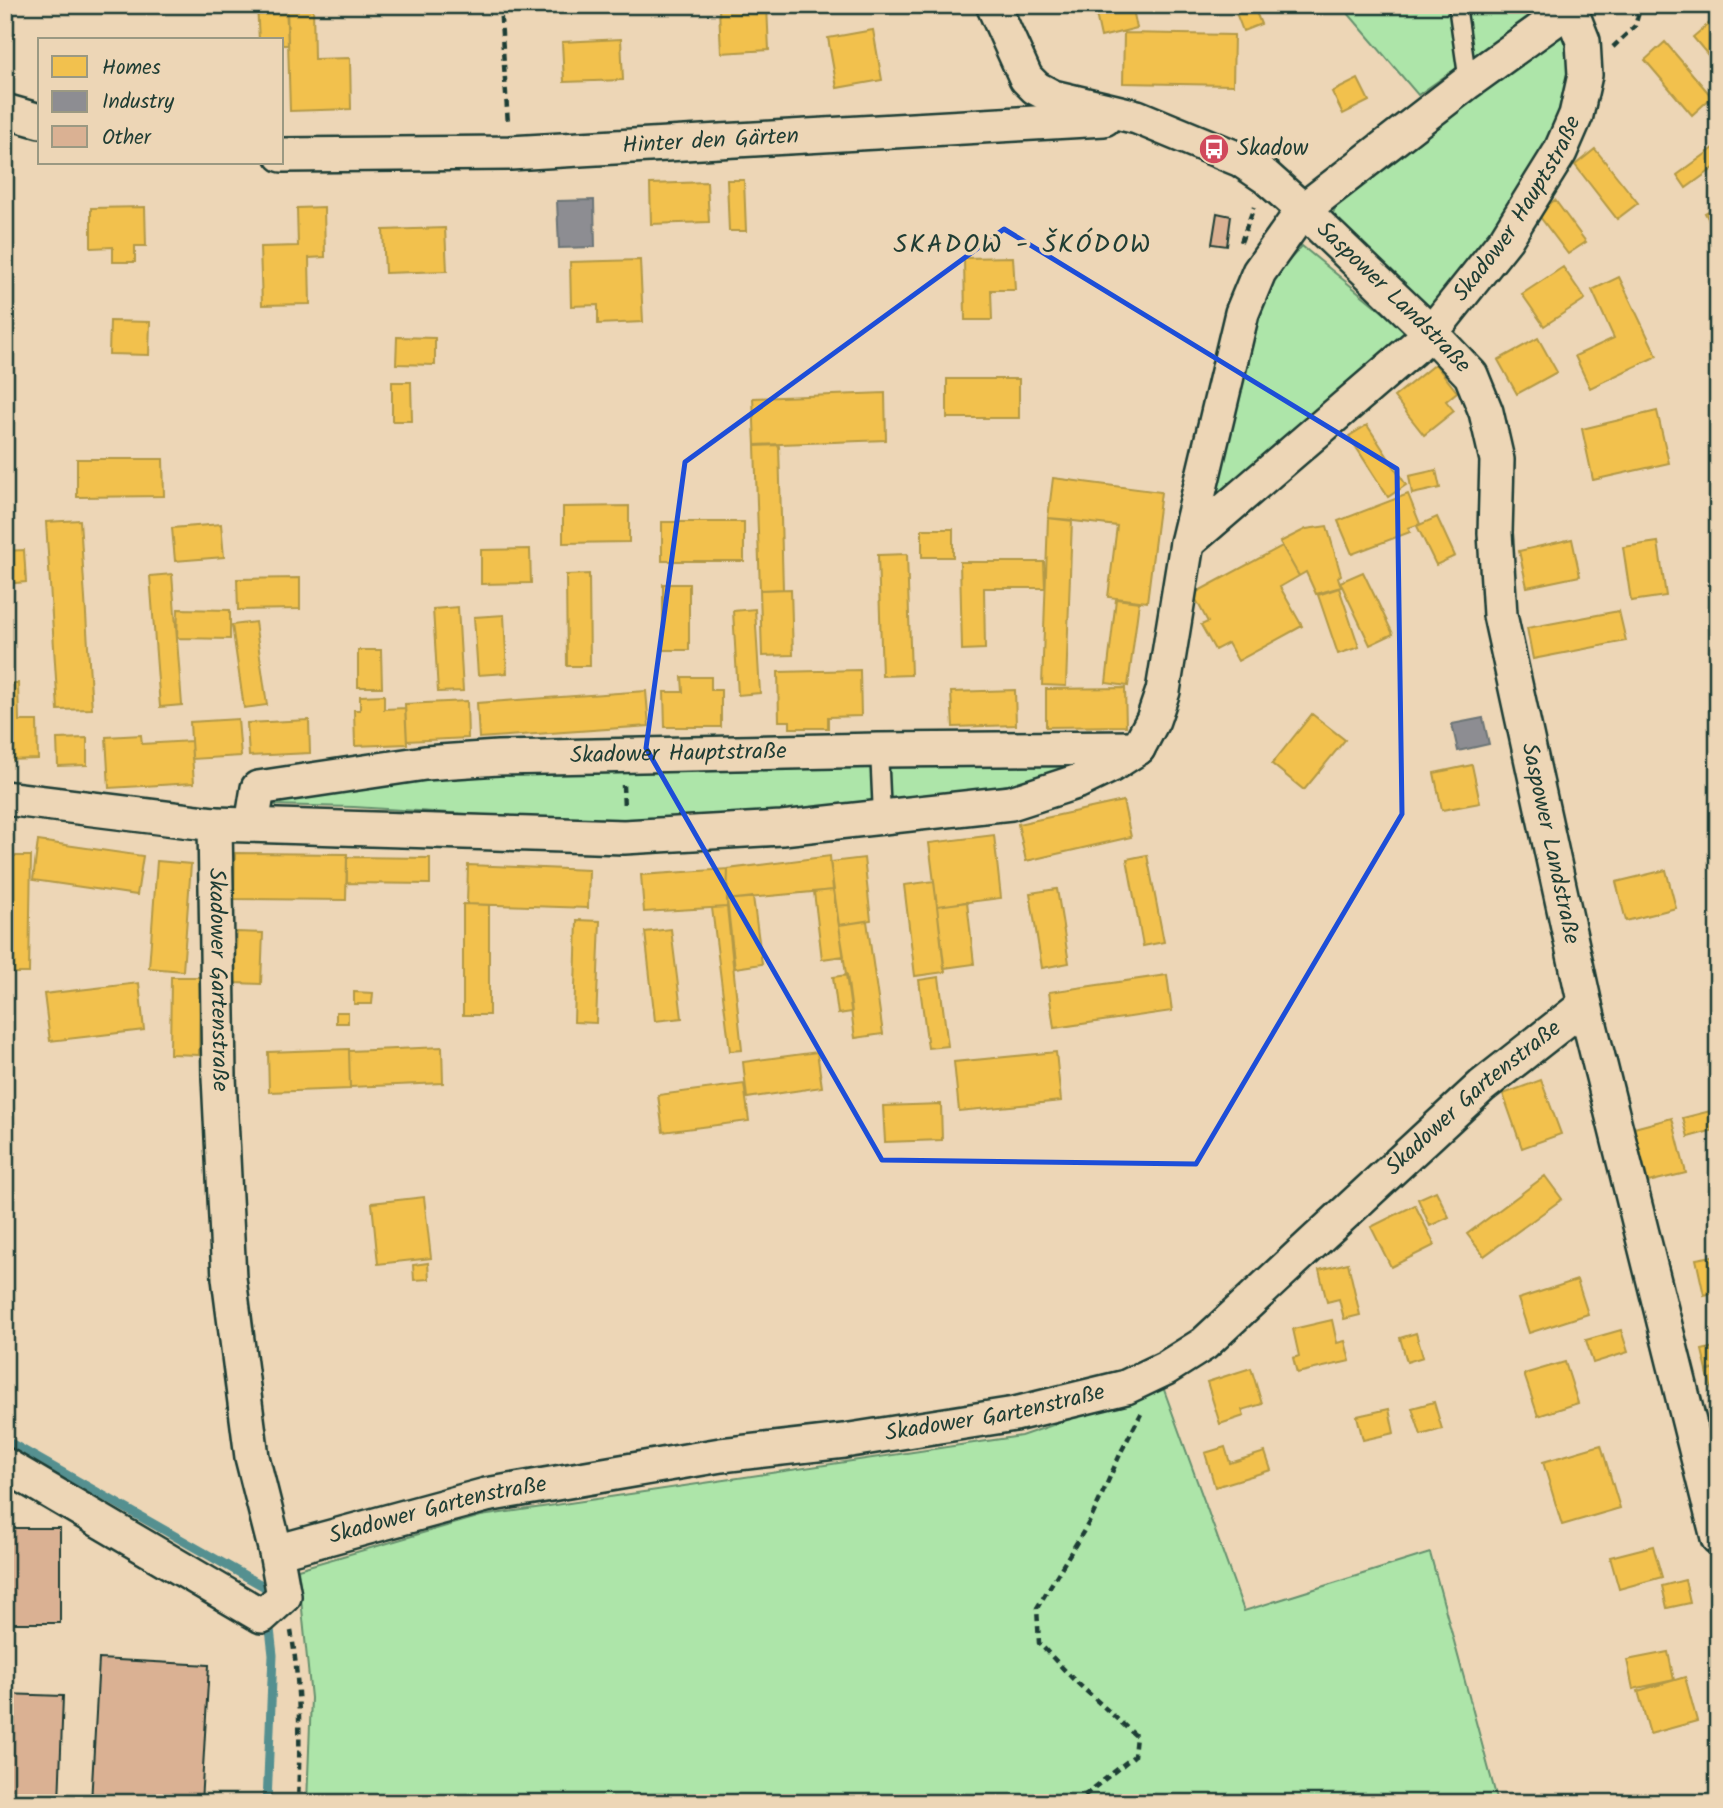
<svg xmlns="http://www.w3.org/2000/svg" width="1723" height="1808" font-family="Kalam,sans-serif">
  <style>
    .green { fill: #ade5a9; stroke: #66916e; stroke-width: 2 }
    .homes { fill: #f2c14e; stroke: #b39946; stroke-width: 2 }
    .industry { fill: #8d8d92; stroke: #6c7576; stroke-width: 2 }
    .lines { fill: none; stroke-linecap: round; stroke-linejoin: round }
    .stream { stroke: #549090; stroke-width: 9 }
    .building { fill: #dab193; stroke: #1f3d34; stroke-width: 2 }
    .service-casing { stroke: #1f3d34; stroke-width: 21 }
    .minor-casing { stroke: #1f3d34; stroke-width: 38 }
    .path { stroke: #1f3d34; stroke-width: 4.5; stroke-dasharray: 7 5; stroke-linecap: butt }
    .service { stroke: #edd6b6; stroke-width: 16 }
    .minor { stroke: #edd6b6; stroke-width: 33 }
    .marked { fill: none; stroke: #1d4ed8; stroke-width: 5; stroke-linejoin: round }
    .labels { text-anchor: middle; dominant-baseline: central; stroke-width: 7; stroke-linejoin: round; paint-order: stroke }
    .street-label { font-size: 23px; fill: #1f3d34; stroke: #edd6b6 }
    .poi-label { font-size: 23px; fill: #1f3d34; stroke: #edd6b6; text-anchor: start }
    .quarter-label { font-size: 26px; letter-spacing: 2px; fill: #1f3d34; stroke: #edd6b6 }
  </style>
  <rect width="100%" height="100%" fill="#edd6b6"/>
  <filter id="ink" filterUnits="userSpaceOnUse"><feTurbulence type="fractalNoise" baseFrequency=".0143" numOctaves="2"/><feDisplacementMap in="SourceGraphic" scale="14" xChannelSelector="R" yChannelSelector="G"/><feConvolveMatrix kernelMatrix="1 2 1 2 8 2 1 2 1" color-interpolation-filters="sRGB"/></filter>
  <g filter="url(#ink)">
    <path class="green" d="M1341 5H1547L1418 95Z
      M1565 32 1579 55 1567 115 1497 233 1433 309 1341 234 1333 213 1339 200 1433 126Z
      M1302 246 1412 336 1213 502 1254 328 1273 278Z
      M1083 757C1029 792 939 794 876 801 787 810 698 820 609 823L354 807 270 805 273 796 424 775Z
      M1163 1387 1244 1611 1430 1553 1498 1803H307L311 1698 298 1569 481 1516 1021 1436Z"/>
    <path class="homes" d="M257 5H286L288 45H282V40H259Z
      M287 5H313L314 59 350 58 351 109 290 111Z
      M1094 5H1132L1137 28 1101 37Z
      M1233 5H1253L1261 24 1243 31Z
      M767 6 769 50 721 53 719 9Z
      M1713 20 1718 26V67L1693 37Z
      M873 30 882 80 837 88 828 38Z
      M1124 33 1234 35 1233 85 1123 83Z
      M621 39 623 80 564 82 562 42Z
      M1665 42 1712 97 1692 115 1645 60Z
      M1358 79 1369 101 1343 114 1332 92Z
      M1718 145V165L1686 188 1677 175Z
      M1595 149 1638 203 1617 219 1575 165Z
      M727 180H744L746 231H729Z
      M707 182 709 222 651 224 650 184Z
      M1555 200 1586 242 1568 254 1537 213Z
      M1718 206V237L1705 213Z
      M145 207 146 246H135V262H113V247L91 248V208Z
      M324 207 325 257 309 258 310 304 262 305 260 247 298 246 297 208Z
      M445 228 447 271 385 273 383 230Z
      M1013 257 1015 290H991L992 320H965L964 258Z
      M640 260 643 322 598 324V305L571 306 570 262Z
      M1563 267 1585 299 1544 326 1522 294Z
      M1619 277 1657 356 1590 388 1575 356 1614 338 1592 290Z
      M110 321 150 322 149 355 109 354Z
      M397 337 435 338V365L396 364Z
      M1538 338 1557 372 1517 394 1498 360Z
      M1435 364 1457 392 1446 401 1454 411 1424 435 1394 397Z
      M947 379H1019V418H947Z
      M392 382H411L412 421H392Z
      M885 393 886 440 755 445 753 398Z
      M1657 411 1669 463 1593 480 1582 429Z
      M1367 425 1406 485 1388 497 1349 436Z
      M779 445 783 589 760 590 755 446Z
      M77 459H163L164 496 77 497Z
      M1436 470 1440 488 1412 494 1409 476Z
      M1053 478 1161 492 1147 602 1108 597 1117 526 1048 518Z
      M1408 494 1420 524 1408 528 1410 532 1352 554 1338 521Z
      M629 506V542L563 543V507Z
      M1437 517 1455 556 1436 565 1417 526Z
      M1048 518 1072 520 1066 686 1042 685Z
      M80 520 92 709 58 710 46 522Z
      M662 522H744V561H662Z
      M221 524 224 557 175 561 172 528Z
      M1327 526 1341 575 1338 577 1341 587 1316 594 1306 572 1299 576 1280 542 1306 529Z
      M922 529H953V557H922Z
      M1572 539 1580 576 1527 587 1519 551Z
      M1658 542 1666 596 1631 601 1623 547Z
      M1282 546 1299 576 1280 587 1302 626 1238 661 1228 643 1215 650 1201 625 1208 622 1193 594Z
      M530 549 531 583 481 584V550Z
      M24 550 26 582 5 584V551Z
      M907 554 911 675 882 676 878 555Z
      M960 562H1044L1045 588H984L985 649 962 650Z
      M1363 572 1393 634 1370 645 1340 582Z
      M172 574 182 705 160 707 150 576Z
      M589 574 590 666H567L566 575Z
      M300 578V609L238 610 237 579Z
      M663 584H689V650H663Z
      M1339 588 1359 647 1338 654 1318 595Z
      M791 589 793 655 762 656 760 590Z
      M1116 599 1139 602 1128 686 1106 683Z
      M458 607 463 691 438 692 433 609Z
      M178 609 230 610V639L177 638Z
      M755 609 760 693 738 695 733 611Z
      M1619 611 1626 641 1533 659 1527 628Z
      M504 615 507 673 478 675 474 617Z
      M255 622 267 705 244 708 232 625Z
      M358 650H381L382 687H358Z
      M860 670 861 716 828 717V728H790V721H779L778 672Z
      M682 677H711V690H721V727H665L664 692H683Z
      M5 683H18L19 721H37L38 759 5 760Z
      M1125 688 1126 726 1046 727V689Z
      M1015 690 1016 725 953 727 951 692Z
      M646 691 649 726 479 738 477 703Z
      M384 695V709L405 708 407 744 355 746 354 710H360V696Z
      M467 701 468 738 407 741 405 704Z
      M1312 714 1345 740 1304 790 1272 764Z
      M238 719 241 756 192 759 190 722Z
      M309 720 310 753 249 756 247 723Z
      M141 735 142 744 191 741 194 783 109 788 106 737Z
      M87 738V765L58 766 57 739Z
      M1472 765 1480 803 1442 810 1434 773Z
      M1123 801 1131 837 1026 861 1018 824Z
      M994 835 1001 898 937 906 929 843Z
      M38 841 143 856 137 895 33 880Z
      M235 853 347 854 346 900 234 899Z
      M1147 855 1164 942 1143 946 1127 859Z
      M7 856H31L29 973H6Z
      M830 856 833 890 727 900 728 869Z
      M347 857 430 858V884L347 883Z
      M864 858 871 920 839 925 830 862Z
      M157 861 191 864 183 971 149 968Z
      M468 865 589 870 588 908 467 904Z
      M728 869 727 907 644 912 641 875Z
      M1666 870 1676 908 1626 921 1616 882Z
      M934 881 945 972 915 976 904 885Z
      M1057 889 1069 963 1042 968 1030 893Z
      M833 890 844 956 822 959 814 892Z
      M753 897 762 964 735 968 727 900Z
      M967 902 974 964 944 968 937 906Z
      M463 904 489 905V1015H463Z
      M727 907 742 1050 730 1051 712 908Z
      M577 920 600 921 596 1023 574 1022Z
      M867 921 883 1034 855 1038 839 925Z
      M671 929 682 1018 655 1021 645 932Z
      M237 932 263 933 261 984 234 983Z
      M847 975 852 1012 838 1014 833 977Z
      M1167 975 1172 1011 1054 1028 1049 992Z
      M171 977H200L199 1055 170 1054Z
      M939 977 948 1046 928 1048 919 980Z
      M139 983 144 1030 50 1041 44 994Z
      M1718 984V1021H1716L1709 985Z
      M354 992 373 993 372 1004H354Z
      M336 1012H348V1023H336Z
      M442 1047 443 1083 350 1087 349 1051Z
      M349 1049 350 1089 269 1092 268 1052Z
      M817 1052 822 1087 747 1098 743 1062Z
      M1056 1052 1061 1101 959 1111 954 1062Z
      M1541 1080 1561 1134 1522 1148 1503 1094Z
      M744 1084 749 1121 663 1132 658 1095Z
      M941 1104 942 1140 885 1142 883 1106Z
      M1718 1109V1129L1688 1137 1683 1118Z
      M1672 1118 1686 1173 1648 1182 1634 1128Z
      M1545 1176 1562 1199 1484 1256 1467 1234Z
      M1718 1180V1203H1716L1711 1181Z
      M1436 1191 1449 1217 1430 1226 1418 1199Z
      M424 1197 431 1258 378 1264 372 1203Z
      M1415 1205 1435 1245 1391 1267 1371 1227Z
      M1718 1255V1292L1704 1295 1696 1259Z
      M428 1263 429 1279 414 1280 413 1265Z
      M1348 1263 1360 1315 1344 1319 1339 1299 1327 1302 1319 1270Z
      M1577 1280 1588 1314 1529 1333 1518 1299Z
      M1332 1320 1337 1343 1345 1341 1350 1361 1297 1373 1293 1358 1299 1356 1293 1329Z
      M1621 1330 1628 1352 1593 1363 1586 1340Z
      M1416 1333 1423 1357 1407 1362 1400 1338Z
      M1718 1346V1368L1707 1371 1702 1350Z
      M1565 1362 1578 1403 1538 1416 1524 1374Z
      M1251 1368 1262 1404 1242 1410 1244 1416 1220 1424 1207 1382Z
      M1718 1368V1410L1707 1372Z
      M1434 1402 1442 1429 1421 1435 1412 1408Z
      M1389 1409 1394 1433 1363 1440 1357 1416Z
      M1601 1445 1620 1508 1562 1525 1543 1462Z
      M1225 1447 1230 1463 1265 1452 1271 1470 1215 1487 1205 1453Z
      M1653 1546 1662 1577 1619 1589 1610 1557Z
      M1685 1580 1690 1603 1667 1608 1662 1586Z
      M1668 1652 1674 1680 1633 1689 1627 1660Z
      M1685 1677 1697 1721 1650 1734 1638 1691Z"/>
    <path class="industry" d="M594 200 595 247 559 248 557 201Z
      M1483 718 1489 744 1458 751 1452 724Z"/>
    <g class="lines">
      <path class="stream" d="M5 1440 265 1587 266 1591
        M267 1803 273 1655 270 1629
        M1710 1803 1718 1801"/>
    </g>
    <path class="building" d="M1217 213 1231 216 1227 246 1212 244Z
      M5 1528H60V1623H5Z
      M99 1659 209 1665 201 1803H91Z
      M5 1694 63 1696 59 1803H5Z"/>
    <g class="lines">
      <g class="service-casing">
        <path id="service" d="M1457 5 1468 82
          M879 750 882 815"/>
      </g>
      <g class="minor-casing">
        <g id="minor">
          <path id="s1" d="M993 5 1026 78 1036 88 1053 97 1137 117 1241 160 1266 177 1303 210 1431 333 1471 375 1486 412 1497 460 1495 533 1500 615 1585 1005 1718 1538"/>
          <path d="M5 111 40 121"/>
          <path id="s2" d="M282 155 510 153 1104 119"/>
          <path id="s3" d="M1187 543 1431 333 1506 239 1560 152 1576 115 1585 75 1583 41 1570 8"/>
          <path d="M5 798 215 824 624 837 782 828 1011 803 1079 781 1110 766 1138 748 1153 720 1163 691 1187 543 1242 313 1259 272 1303 210 1468 82 1575 5"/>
          <path id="s4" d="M215 824 219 1077 229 1278 252 1457 276 1552 486 1495 721 1455 844 1441 1015 1414 1126 1387 1166 1368 1204 1344 1482 1086 1585 1005"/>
          <path id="s5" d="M252 825 258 788 425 763 498 758 879 750 1138 748"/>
          <path d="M5 1465 262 1616 284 1596 276 1552"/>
        </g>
      </g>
      <path class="path" d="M500 5 508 124
        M1613 47 1635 26 1641 5
        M1241 242 1254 207
        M623 785 624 808
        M291 1631C301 1686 300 1747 298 1803
        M1075 1803 1134 1756 1136 1736 1073 1679 1039 1643 1037 1608 1091 1519 1122 1450 1141 1414"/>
      <use href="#service" class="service"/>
      <use href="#minor" class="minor"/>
    </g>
  </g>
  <path class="marked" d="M1004 229 1397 469 1402 814 1196 1164 882 1160 646 748 685 462Z"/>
  <defs>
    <g id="bus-disc" transform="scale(1.575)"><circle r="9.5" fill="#d1495b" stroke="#edd6b6"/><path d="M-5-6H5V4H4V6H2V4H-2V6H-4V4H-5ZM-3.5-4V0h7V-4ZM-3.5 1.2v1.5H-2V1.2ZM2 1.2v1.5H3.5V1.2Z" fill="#fff"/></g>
  </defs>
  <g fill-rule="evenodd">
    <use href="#bus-disc" x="1214" y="149"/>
  </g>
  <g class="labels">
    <g class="street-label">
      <text stroke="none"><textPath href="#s2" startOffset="429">Hinter den Gärten</textPath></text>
      <text stroke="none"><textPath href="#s3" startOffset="474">Skadower Hauptstraße</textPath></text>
      <text stroke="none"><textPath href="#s1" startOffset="518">Saspower Landstraße</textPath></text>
      <text stroke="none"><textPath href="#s5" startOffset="460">Skadower Hauptstraße</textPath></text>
      <text stroke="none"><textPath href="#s1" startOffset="1106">Saspower Landstraße</textPath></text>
      <text stroke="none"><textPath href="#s4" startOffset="156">Skadower Gartenstraße</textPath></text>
      <text stroke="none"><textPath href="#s4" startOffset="2054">Skadower Gartenstraße</textPath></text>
      <text stroke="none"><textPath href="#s4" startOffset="1466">Skadower Gartenstraße</textPath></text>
      <text stroke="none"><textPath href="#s4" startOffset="900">Skadower Gartenstraße</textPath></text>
    </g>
    <g class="poi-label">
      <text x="1237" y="149">Skadow</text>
    </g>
    <g class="quarter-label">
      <text x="1023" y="245">SKADOW - ŠKÓDOW</text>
    </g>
  </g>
  <rect width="1723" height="1808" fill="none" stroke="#edd6b6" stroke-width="28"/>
  <rect x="14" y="14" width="1695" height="1780" fill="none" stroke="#1f3d34" stroke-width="2.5" filter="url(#ink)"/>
  <rect x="38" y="38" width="245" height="126" fill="#edd6b6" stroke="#9b9982" stroke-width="2"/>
  <rect x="52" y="56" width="35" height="21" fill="#f2c14e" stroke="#9b9982" stroke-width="2"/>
  <text x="102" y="74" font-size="21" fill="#1f3d34">Homes</text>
  <rect x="52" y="91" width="35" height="21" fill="#8d8d92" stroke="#9b9982" stroke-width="2"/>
  <text x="102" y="108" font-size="21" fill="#1f3d34">Industry</text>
  <rect x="52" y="126" width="35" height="21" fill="#dab193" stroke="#9b9982" stroke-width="2"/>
  <text x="102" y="144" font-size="21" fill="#1f3d34">Other</text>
</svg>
